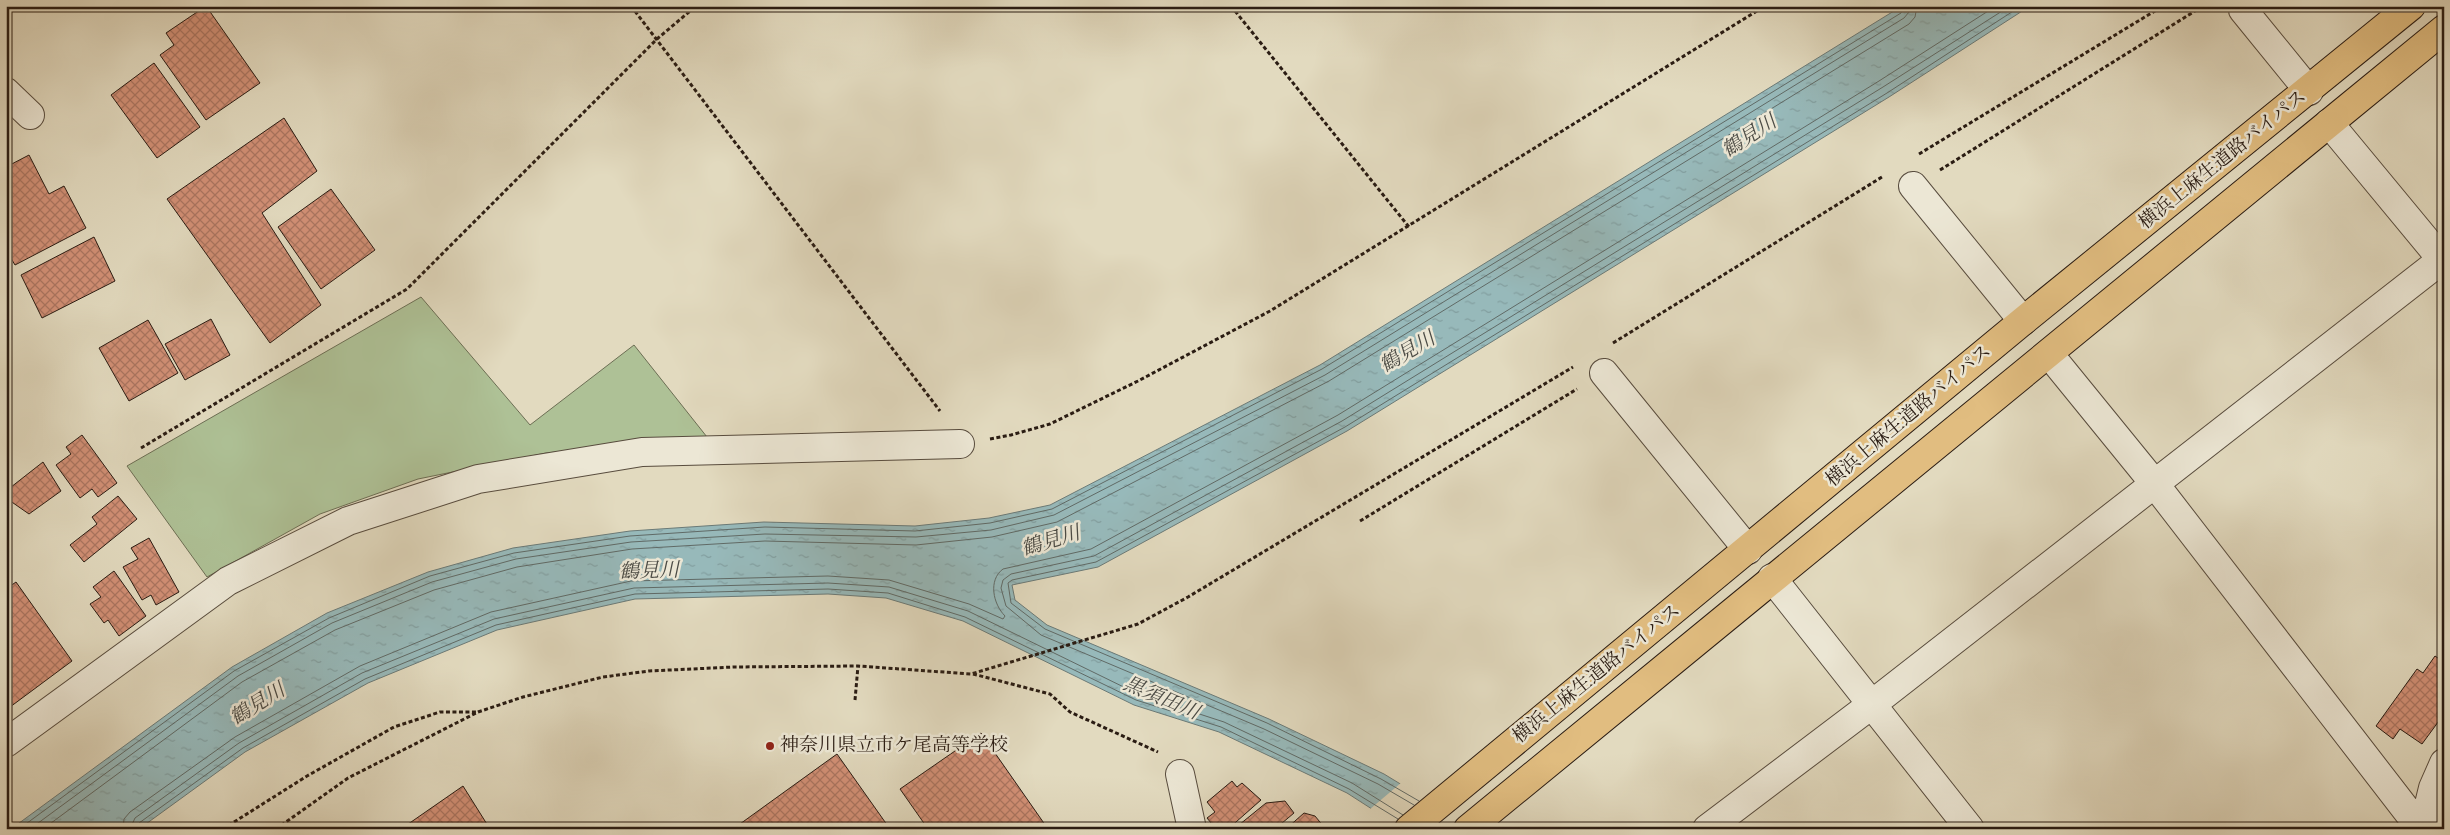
<svg xmlns="http://www.w3.org/2000/svg" width="2450" height="835" font-family="Vollkorn,'Noto Serif JP',serif">
  <style>
    .grass { fill: #aec196; stroke: #6c6e54 }
    .water { fill: url(#water-ripples); stroke: #6b7a77 }
    .pier { fill: #e2dabf }
    .lines { fill: none; stroke-linecap: round; stroke-linejoin: round }
    .shore { stroke: #606a66; stroke-width: 1 }
    .building { fill: url(#building-cross-hatch); stroke: #2a1c13 }
    .minor-casing { stroke: #584c3e; stroke-width: 30 }
    .major-casing { stroke: #2a1c13; stroke-width: 30 }
    .path { stroke: #2a1c13; stroke-width: 3; stroke-dasharray: 4 2.5; stroke-linecap: butt }
    .minor { stroke: #ece7d5; stroke-width: 28 }
    .major { stroke: #e1bd80; stroke-width: 28 }
    .poi-dot { fill: #8f2418; stroke: #ece7d5; stroke-width: 2 }
    .labels { text-anchor: middle; dominant-baseline: central; stroke-width: 5; stroke-linejoin: round; paint-order: stroke }
    .street-label { font-size: 19px; fill: #2a1c13; stroke: #ece7d5 }
    .poi-label { font-size: 19px; fill: #2a1c13; stroke: #ece7d5; text-anchor: start }
    .water-label { font-size: 20px; font-style: italic; fill: #4b4b45; stroke: #ece7d5 }
  </style>
  <defs>
    <pattern id="water-ripples" width="26" height="14" patternUnits="userSpaceOnUse" patternTransform="scale(1.25)"><rect width="26" height="14" fill="#97b9ba"/><path d="M2 4q2-2 4 0t4 0M15 11q2-2 4 0t4 0" fill="none" stroke="#829e9f"/></pattern>
    <pattern id="building-cross-hatch" width="8" height="8" patternUnits="userSpaceOnUse" patternTransform="scale(1.25)"><rect width="8" height="8" fill="#d29076"/><path d="M0 0l8 8M0 8l8-8" fill="none" stroke="#ab7560"/></pattern>
  </defs>
  <rect width="100%" height="100%" fill="#e2dabf"/>
  <filter id="stains"><feTurbulence type="fractalNoise" baseFrequency=".004" numOctaves="4"/><feColorMatrix values="0 0 0 0 .2 0 0 0 0 .09 0 0 0 0 .02 0 0 0 .5 -.17"/></filter>
  <radialGradient id="worn" r=".72"><stop offset=".6" stop-color="#630" stop-opacity="0"/><stop offset="1" stop-color="#630" stop-opacity=".3"/></radialGradient>
  <path class="grass" d="M421 297 530 425 634 345 707 437 546 453 418 479 320 514 207 577 127 466Z"/>
  <path class="water" d="M1902 6H2030L1889 97 1347 431 1098 567 1012 585 1015 600 1047 625 1269 719 1384 774 1458 819 1403 829 1347 793 1219 732 1134 705 963 621 886 598 828 594 635 599 497 630 368 683 245 752 139 829H11L232 667 327 613 428 572 513 548 630 531 764 522 915 526 989 518 1050 505 1320 365Z"/>
  <path class="pier" d="M1402 782 1460 816 1473 829H1399L1369 810Z"/>
  <g class="lines">
    <path class="shore" d="M1419 801 1381 779 1267 723 1045 629 1011 603 1008 583 1012 580 1096 562 1345 427 1887 93 2021 6
      M1414 805 1378 784 1264 729 1041 635 1006 606 1001 588 1003 580 1011 574 1094 556 1342 421 1883 87 2010 6
      M19 829 234 671 329 618 430 576 514 553 630 536 765 527 915 531 990 523 1052 509 1322 369 1901 13 1904 6
      M30 829 238 676 332 623 432 582 516 559 631 542 765 534 916 537 991 530 1054 515 1325 375 1904 18 1909 12 1910 6
      M43 829 242 682 335 630 434 590 517 567 632 549 765 541 916 545 992 537 1057 522 1329 381 1909 24 1915 17 1917 6
      M123 829 124 819 130 812 235 737 360 666 491 612 631 581 828 576 889 580 969 604 1003 619 1005 616C993 604 988 580 1003 569L1091 549 1338 415 1879 81 1996 6
      M130 829 135 818 239 743 362 673 494 619 634 588 828 583 889 587 968 611 1138 694 1224 722 1352 783 1403 815
      M137 829 139 823 243 748 365 679 496 625 635 594 828 589 888 593 965 617 1136 700 1221 727 1349 789 1398 819"/>
  </g>
  <path class="building" d="M206 6 260 83 206 120 160 55 174 45 166 33Z
    M154 63 200 127 157 158 111 95Z
    M284 118 317 171 262 213 321 305 270 343 167 199Z
    M29 155 49 194 64 186 86 228 15 265 6 250V167Z
    M331 189 375 250 321 289 278 227Z
    M94 237 115 281 42 318 21 275Z
    M211 319 230 355 185 380 165 344Z
    M148 320 178 373 129 401 99 348Z
    M82 435 117 483 98 497 92 489 80 498 56 465 71 454 66 447Z
    M43 462 61 491 29 514 6 498V491Z
    M118 496 137 519 84 562 70 545 97 524 92 517Z
    M149 538 179 592 156 605 151 595 142 600 123 567 138 559 131 548Z
    M114 571 146 616 119 636 108 620 104 623 90 604 101 597 93 587Z
    M16 582 72 661 6 710V589Z
    M2435 656 2444 662V714L2422 744 2400 729 2393 739 2376 726 2417 669 2423 673Z
    M981 733 1048 829H928L900 789Z
    M837 754 890 829H733Z
    M1232 781 1237 787 1242 783 1261 800 1228 829H1216L1207 818 1215 812 1207 802Z
    M463 786 490 829H401Z
    M1285 801 1294 813 1275 829H1234L1266 803Z
    M1304 813 1315 816 1324 827 1328 823 1333 829H1286Z"/>
  <g class="lines">
    <g class="minor-casing">
      <path id="minor" d="M2243 10 2309 91
        M6 92 30 115
        M2329 123 2444 262
        M1913 186 2023 321
        M2049 354 2154 483 2421 829
        M1604 373 1748 550
        M1772 578 1970 829
        M6 743 228 581 348 521 478 479 642 452 960 444
        M1180 774 1192 829
        M1707 829 1871 705 2444 258
        M2423 829 2433 788 2444 763"/>
    </g>
    <g class="major-casing">
      <path id="major" d="M1409 829 2023 321 2411 6
        M1468 829 2444 29"/>
    </g>
    <path class="path" d="M631 6 940 411
      M1231 6 1409 227
      M1919 154 2163 6
      M1940 170 2203 6
      M1613 343 1882 177
      M990 439 1011 435 1050 424 1138 381 1270 311 1765 6
      M141 448 407 289 657 39 696 6
      M1360 521 1577 389
      M973 674 1050 694 1070 712 1158 752
      M855 700 858 666
      M223 829 307 776 394 727 440 712H477
      M276 829 348 778 478 712 523 697 603 677 649 671 734 667 858 666 971 674 1138 624 1188 597 1573 367"/>
    <use href="#minor" class="minor"/>
    <use href="#major" class="major"/>
  </g>
  <circle class="poi-dot" cx="770" cy="746" r="5"/>
  <g class="labels">
    <g class="street-label">
      <text transform="translate(2223 160) rotate(-39)">横浜上麻生道路バイパス</text>
      <text transform="translate(1909 416) rotate(-40)">横浜上麻生道路バイパス</text>
      <text transform="translate(1597 674) rotate(-39)">横浜上麻生道路バイパス</text>
    </g>
    <g class="poi-label">
      <text x="780" y="746">神奈川県立市ケ尾高等学校</text>
    </g>
    <g class="water-label">
      <text transform="translate(1750 137) rotate(-33)">鶴見川</text>
      <text transform="translate(1408 353) rotate(-31)">鶴見川</text>
      <text transform="translate(1051 542) rotate(-17)">鶴見川</text>
      <text transform="translate(649 572) rotate(-2)">鶴見川</text>
      <text transform="translate(1161 699) rotate(23)">黒須田川</text>
      <text transform="translate(258 705) rotate(-32)">鶴見川</text>
    </g>
  </g>
  <rect width="2450" height="835" fill="none" stroke="#e2dabf" stroke-width="25"/>
  <rect x="8" y="8" width="2435" height="820" fill="none" stroke="#2a1c13" stroke-width="2.5"/>
  <rect x="12" y="12" width="2425" height="810" fill="none" stroke="#2a1c13"/>
  <rect width="100%" height="100%" filter="url(#stains)"/>
  <rect width="100%" height="100%" fill="url(#worn)"/>
</svg>
